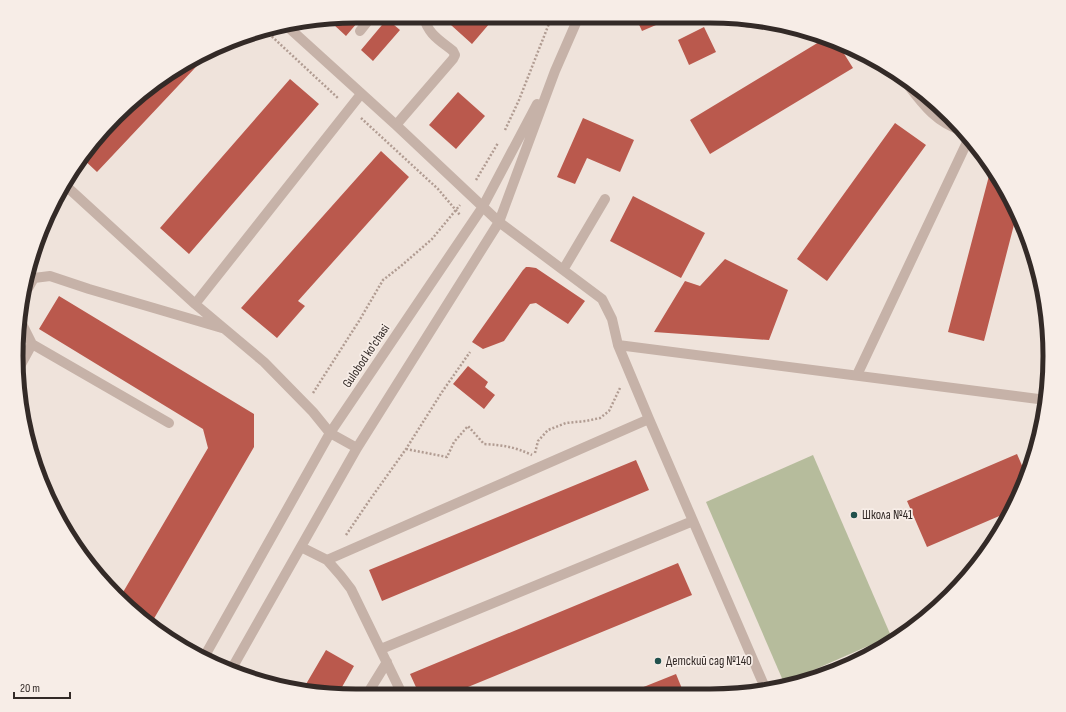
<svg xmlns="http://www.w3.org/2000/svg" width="1066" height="712" font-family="'Sofia Sans Condensed',sans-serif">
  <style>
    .green { fill: #b6bc9c }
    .building { fill: #ba594d }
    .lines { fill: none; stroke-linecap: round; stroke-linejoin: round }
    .path { stroke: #b19c92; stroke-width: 2.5; stroke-dasharray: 2 2; stroke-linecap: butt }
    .minor { stroke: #c6b2a8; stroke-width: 10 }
    .poi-dot { fill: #21514d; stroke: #f7ede7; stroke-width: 1.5 }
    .labels { text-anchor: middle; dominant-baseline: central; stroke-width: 3.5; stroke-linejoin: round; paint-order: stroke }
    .street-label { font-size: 13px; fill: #332a27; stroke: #f7ede7 }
    .poi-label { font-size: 13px; fill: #332a27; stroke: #f7ede7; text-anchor: start }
    .rim { fill: none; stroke: #332a27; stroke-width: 5 }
  </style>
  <rect width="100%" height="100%" fill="#efe3db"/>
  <path class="green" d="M813 455 891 636 784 683 706 502Z"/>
  <path class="building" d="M356 16H363L346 36 333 24 337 19Z
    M441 16H496L472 44Z
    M635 16H677L642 31Z
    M387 19 400 30 373 61 361 50Z
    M704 27 716 52 689 65 678 40Z
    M824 39 838 44 853 68 710 154 690 120Z
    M210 52 97 172 81 157 86 149 167 73Z
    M290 79 319 104 189 254 160 228Z
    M458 92 485 116 456 149 429 125Z
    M583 118 634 140 620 172 587 158 575 184 557 177Z
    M895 123 926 145 827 281 797 259Z
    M381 151 409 177 298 301 305 306 277 338 241 308Z
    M990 172 996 174 1017 213 984 341 948 332Z
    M633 196 705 233 681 278 610 241Z
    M725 259 788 290 769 340 654 332 685 281 700 286Z
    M526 267H529L536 268 585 301 568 324 536 303 530 304 504 341 483 349 472 342 523 270Z
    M59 296 254 414V447L152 622 119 599 208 448 203 429 39 329Z
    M468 366 488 382 485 387 495 395 484 409 453 384Z
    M1017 454 1027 477 1024 486 1011 511 927 547 907 501Z
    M636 460 649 490 382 601 369 570Z
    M61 524 73 532 70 537 61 526Z
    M678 563 692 595 446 696H420L410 674Z
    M326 650 354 666 338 694 302 691Z
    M676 674 685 696H638L636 690Z"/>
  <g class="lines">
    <path class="path" d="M266 31 339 99
      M361 118 438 189 460 215
      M505 130 519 100 552 16
      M476 180 498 143
      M313 393 359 321 383 280 401 266 432 239 460 205
      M406 449 447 457 454 442 468 426 484 444C503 445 515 447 532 455
      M535 453 538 441 548 430 566 423 586 421 600 418 609 411 620 388
      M346 535 369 501 406 449 442 392 470 352"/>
    <path class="minor" d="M748 23 757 21
      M288 27 396 125 499 222 602 299 612 319 618 345 1046 400
      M360 31 372 16
      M908 85C924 106 937 123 963 131
      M396 125 453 59 455 55 453 51C438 39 429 35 423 16
      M65 185 195 304 264 362 313 412 330 433 357 448
      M563 270 605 199
      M27 290 34 278 50 276 89 289 222 328
      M195 304 361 94
      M20 320 32 344 169 423
      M618 345 649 419 766 690
      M19 368 32 344
      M857 375 969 138
      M301 547 327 560 341 576 351 589 403 696
      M327 560 649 419
      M381 649 693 521
      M203 659 330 433 482 208 537 104
      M231 670 357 448 499 222 555 71 579 16
      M366 696 387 662"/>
  </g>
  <g class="poi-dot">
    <circle cx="854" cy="515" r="4"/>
    <circle cx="658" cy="661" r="4"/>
  </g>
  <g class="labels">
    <g class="street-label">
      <text transform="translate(366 356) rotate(-56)">Gulobod ko'chasi</text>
    </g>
    <g class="poi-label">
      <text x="862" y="515">Школа №41</text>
      <text x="666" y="661">Детский сад №140</text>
    </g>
  </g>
  <path d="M0 0H1066V712H0ZM356 23H710A333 333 0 0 1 1043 356V356A333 333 0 0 1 710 689H356A333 333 0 0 1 23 356V356A333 333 0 0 1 356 23Z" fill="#f7ede7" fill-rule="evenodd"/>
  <path class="rim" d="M356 23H710A333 333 0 0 1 1043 356V356A333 333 0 0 1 710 689H356A333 333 0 0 1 23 356V356A333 333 0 0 1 356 23Z"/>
  <path d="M14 692v6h56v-6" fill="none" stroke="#332a27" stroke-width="2"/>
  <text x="20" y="692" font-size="12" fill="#332a27" stroke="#f7ede7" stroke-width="3" paint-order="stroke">20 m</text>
</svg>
